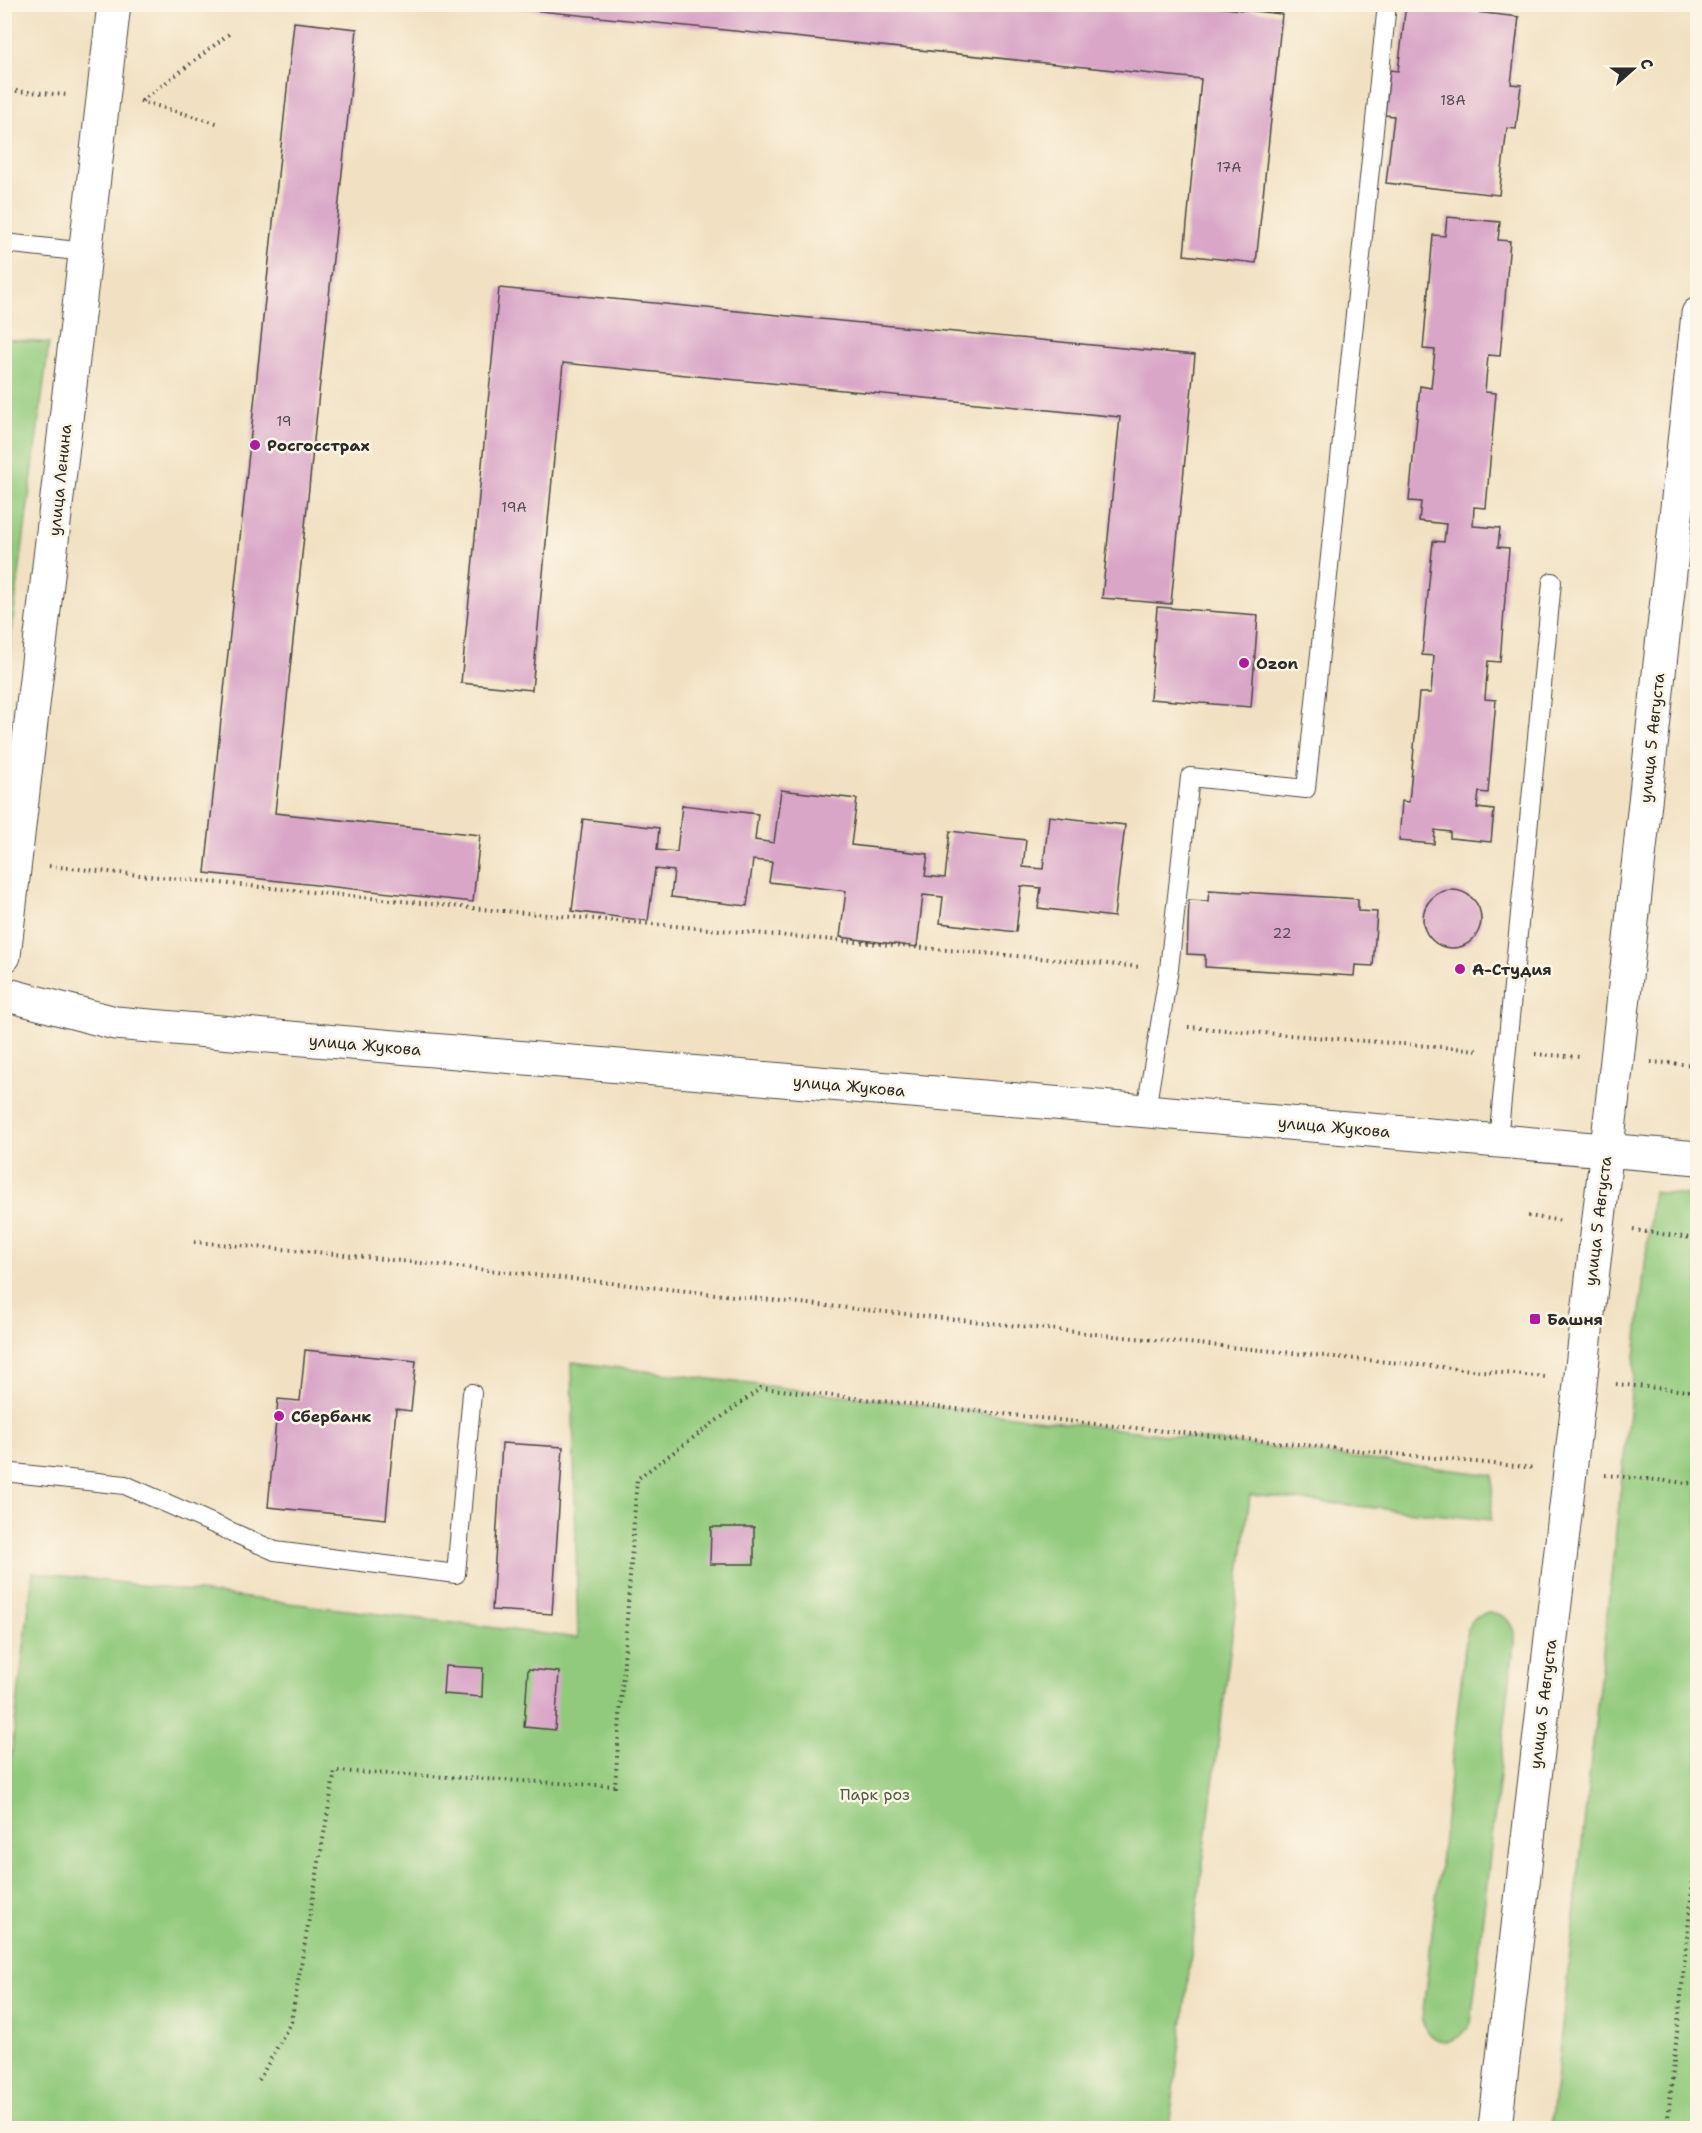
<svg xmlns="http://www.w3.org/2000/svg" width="1702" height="2133" font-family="'Shantell Sans',sans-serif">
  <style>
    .green { fill: #92ca7d; stroke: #5e7a54; stroke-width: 1.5 }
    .building { fill: #d9a6c8 }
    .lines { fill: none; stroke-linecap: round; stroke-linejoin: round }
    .lane-casing { stroke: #494642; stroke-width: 20 }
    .street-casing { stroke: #494642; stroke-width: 35 }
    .secondary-casing { stroke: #494642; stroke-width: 35 }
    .path { stroke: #494642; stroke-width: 4; stroke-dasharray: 1.5 4.5; stroke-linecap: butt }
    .lane { stroke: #fff; stroke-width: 18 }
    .street { stroke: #fff; stroke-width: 33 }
    .secondary { stroke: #fff; stroke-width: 33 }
    .poi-dot { fill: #b5179e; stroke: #fcf5e5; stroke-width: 2 }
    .labels { text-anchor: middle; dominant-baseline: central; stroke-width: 5; stroke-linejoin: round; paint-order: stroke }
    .number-label { font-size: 14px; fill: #564a52 }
    .poi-label { font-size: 16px; font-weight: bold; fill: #2b2b2b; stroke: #fcf5e5; text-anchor: start }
    .street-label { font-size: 16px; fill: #2b2b2b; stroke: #fcf5e5 }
    .park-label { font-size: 16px; fill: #4a5b44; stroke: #fcf5e5 }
  </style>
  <rect width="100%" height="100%" fill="#fcf5e5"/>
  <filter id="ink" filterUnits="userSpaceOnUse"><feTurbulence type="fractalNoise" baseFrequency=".0167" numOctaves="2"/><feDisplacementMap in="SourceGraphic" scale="12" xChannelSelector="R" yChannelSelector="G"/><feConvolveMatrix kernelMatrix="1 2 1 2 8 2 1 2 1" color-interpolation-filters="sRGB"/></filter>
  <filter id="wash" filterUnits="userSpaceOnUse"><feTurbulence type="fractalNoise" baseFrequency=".008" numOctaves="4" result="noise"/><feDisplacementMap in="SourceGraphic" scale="24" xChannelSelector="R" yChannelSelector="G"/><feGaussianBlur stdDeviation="1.35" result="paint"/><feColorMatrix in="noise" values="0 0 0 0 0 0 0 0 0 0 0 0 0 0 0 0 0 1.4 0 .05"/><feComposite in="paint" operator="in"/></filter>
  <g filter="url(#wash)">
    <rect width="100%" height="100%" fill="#f1e1c2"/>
    <path class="green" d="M5 339 49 343 5 682 4 339Z
      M1653 1192 1698 1197 1697 2128H1551Z
      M572 1362 1493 1475 1491 1520 1250 1495 1169 2128H5L4 1815 33 1572 578 1638Z
      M1488 1612C1503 1614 1510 1619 1515 1634L1471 2023C1457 2048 1431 2047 1422 2020L1467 1629C1472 1620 1477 1616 1488 1612Z"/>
    <g id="blocks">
      <path class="building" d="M492 4H1186L1282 14 1256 263 1184 255 1201 79 492 6Z
        M1406 4 1519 17 1511 84 1521 85 1516 129 1507 128 1499 195 1386 183 1394 116 1385 115 1390 70 1398 71Z
        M294 22 357 29 275 813 480 835 473 902 205 873Z
        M1447 217 1500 222 1498 240 1510 241 1500 356 1488 355 1485 392 1496 393 1486 508 1474 507 1473 526 1500 528 1498 547 1509 548 1500 662 1488 661 1485 699 1496 700 1488 793 1479 792 1477 808 1494 810 1491 842 1450 838V832L1435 830 1434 844 1399 841 1402 801 1409 802 1419 693H1431L1434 656 1422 655 1433 541 1444 542 1446 524 1419 521 1421 502 1409 501 1420 386 1431 388 1435 350 1423 349 1433 235 1445 236Z
        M499 288 1195 355 1171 604 1102 598 1120 417 563 363 532 690 461 683Z
        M1157 607 1258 615 1251 707 1150 699Z
        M781 790 857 799 851 845 928 854 925 876 945 878 950 831 1026 840 1023 867 1043 869 1049 816 1125 825 1114 917 1038 908 1041 888 1021 886 1016 932 940 923 943 897 923 895 917 947 840 937 846 891 769 882 772 862 753 860 747 906 671 897 674 871 655 869 648 921 572 911 583 819 659 828 657 850 677 852 682 805 758 814 755 840 774 843Z
        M1209 890 1358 899V911L1377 912 1373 966 1355 965 1354 976 1205 967V955L1187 954 1189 900 1208 901Z
        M1423 919a29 29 0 1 1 58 0a29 29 0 1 1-58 0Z
        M305 1350 416 1361 411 1411 396 1409 386 1519 268 1507 278 1399 300 1401Z
        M502 1443 563 1447 552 1614 492 1610Z
        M711 1527H754V1564H710Z
        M445 1666 483 1668 482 1697 443 1694Z
        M528 1669 559 1672 555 1730 524 1727Z"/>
    </g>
  </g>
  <g filter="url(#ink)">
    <use href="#blocks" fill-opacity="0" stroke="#494642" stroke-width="1.5"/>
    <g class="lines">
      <g class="lane-casing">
        <path id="lane" d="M4 243 86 252
          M1146 1110 1169 969 1190 777 1306 789 1387 4
          M1498 1141 1552 582
          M4 1472 125 1485 275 1551 456 1574 472 1393"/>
      </g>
      <g class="street-casing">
        <path id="street" d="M4 956 114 4
          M4 994 115 1023 1698 1158"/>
      </g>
      <g class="secondary-casing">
        <path id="secondary" d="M1495 2128 1617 1060 1698 314"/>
      </g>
      <path class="path" d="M4 90 67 95
        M140 101 220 124
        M142 101 229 34
        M49 866 492 910 1141 967
        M1188 1027 1479 1050
        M1535 1054 1581 1057
        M1651 1062 1698 1065
        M1528 1216 1563 1221
        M1633 1230 1698 1239
        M194 1242 306 1251 1114 1336 1546 1377
        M1616 1384 1698 1392
        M1605 1475 1698 1484
        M259 2080 291 2022 335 1771 615 1786 637 1479 761 1388 1105 1425 1535 1468
        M1667 2128 1698 1833"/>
      <use href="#lane" class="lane"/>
      <use href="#street" class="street"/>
      <use href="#secondary" class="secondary"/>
    </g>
  </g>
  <g class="poi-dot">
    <circle cx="255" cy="445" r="6"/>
    <circle cx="1244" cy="663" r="6"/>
    <circle cx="1460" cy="969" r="6"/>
    <rect x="1529" y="1313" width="12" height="12" rx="3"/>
    <circle cx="279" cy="1416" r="6"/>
  </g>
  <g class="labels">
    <g class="number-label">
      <text x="1453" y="100">18А</text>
      <text x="1229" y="167">17А</text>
      <text x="284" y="421">19</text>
      <text x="514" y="507">19А</text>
      <text x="1282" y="933">22</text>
    </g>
    <g class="poi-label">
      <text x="267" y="445">Росгосстрах</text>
      <text x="1256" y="663">Ozon</text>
      <text x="1472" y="969">А-Студия</text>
      <text x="1547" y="1319">Башня</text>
      <text x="291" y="1416">Сбербанк</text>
    </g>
    <g class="street-label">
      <text transform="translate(60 480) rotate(-84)">улица Ленина</text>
      <text transform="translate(1652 738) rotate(-84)">улица 5 Августа</text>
      <text transform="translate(365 1045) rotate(5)">улица Жукова</text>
      <text transform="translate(849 1086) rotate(5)">улица Жукова</text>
      <text transform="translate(1334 1127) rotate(5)">улица Жукова</text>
      <text transform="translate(1598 1221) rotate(-83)">улица 5 Августа</text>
      <text transform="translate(1543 1704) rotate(-83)">улица 5 Августа</text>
    </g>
    <g class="park-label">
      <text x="875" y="1794">Парк роз</text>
    </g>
  </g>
  <rect width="1702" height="2133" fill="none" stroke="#fcf5e5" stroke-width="24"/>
  <g transform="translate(1633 69) rotate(69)" stroke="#fcf5e5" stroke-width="4.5" paint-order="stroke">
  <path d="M0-4.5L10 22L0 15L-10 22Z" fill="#2b2b2b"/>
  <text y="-9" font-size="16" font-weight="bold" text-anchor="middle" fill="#2b2b2b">С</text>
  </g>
</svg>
